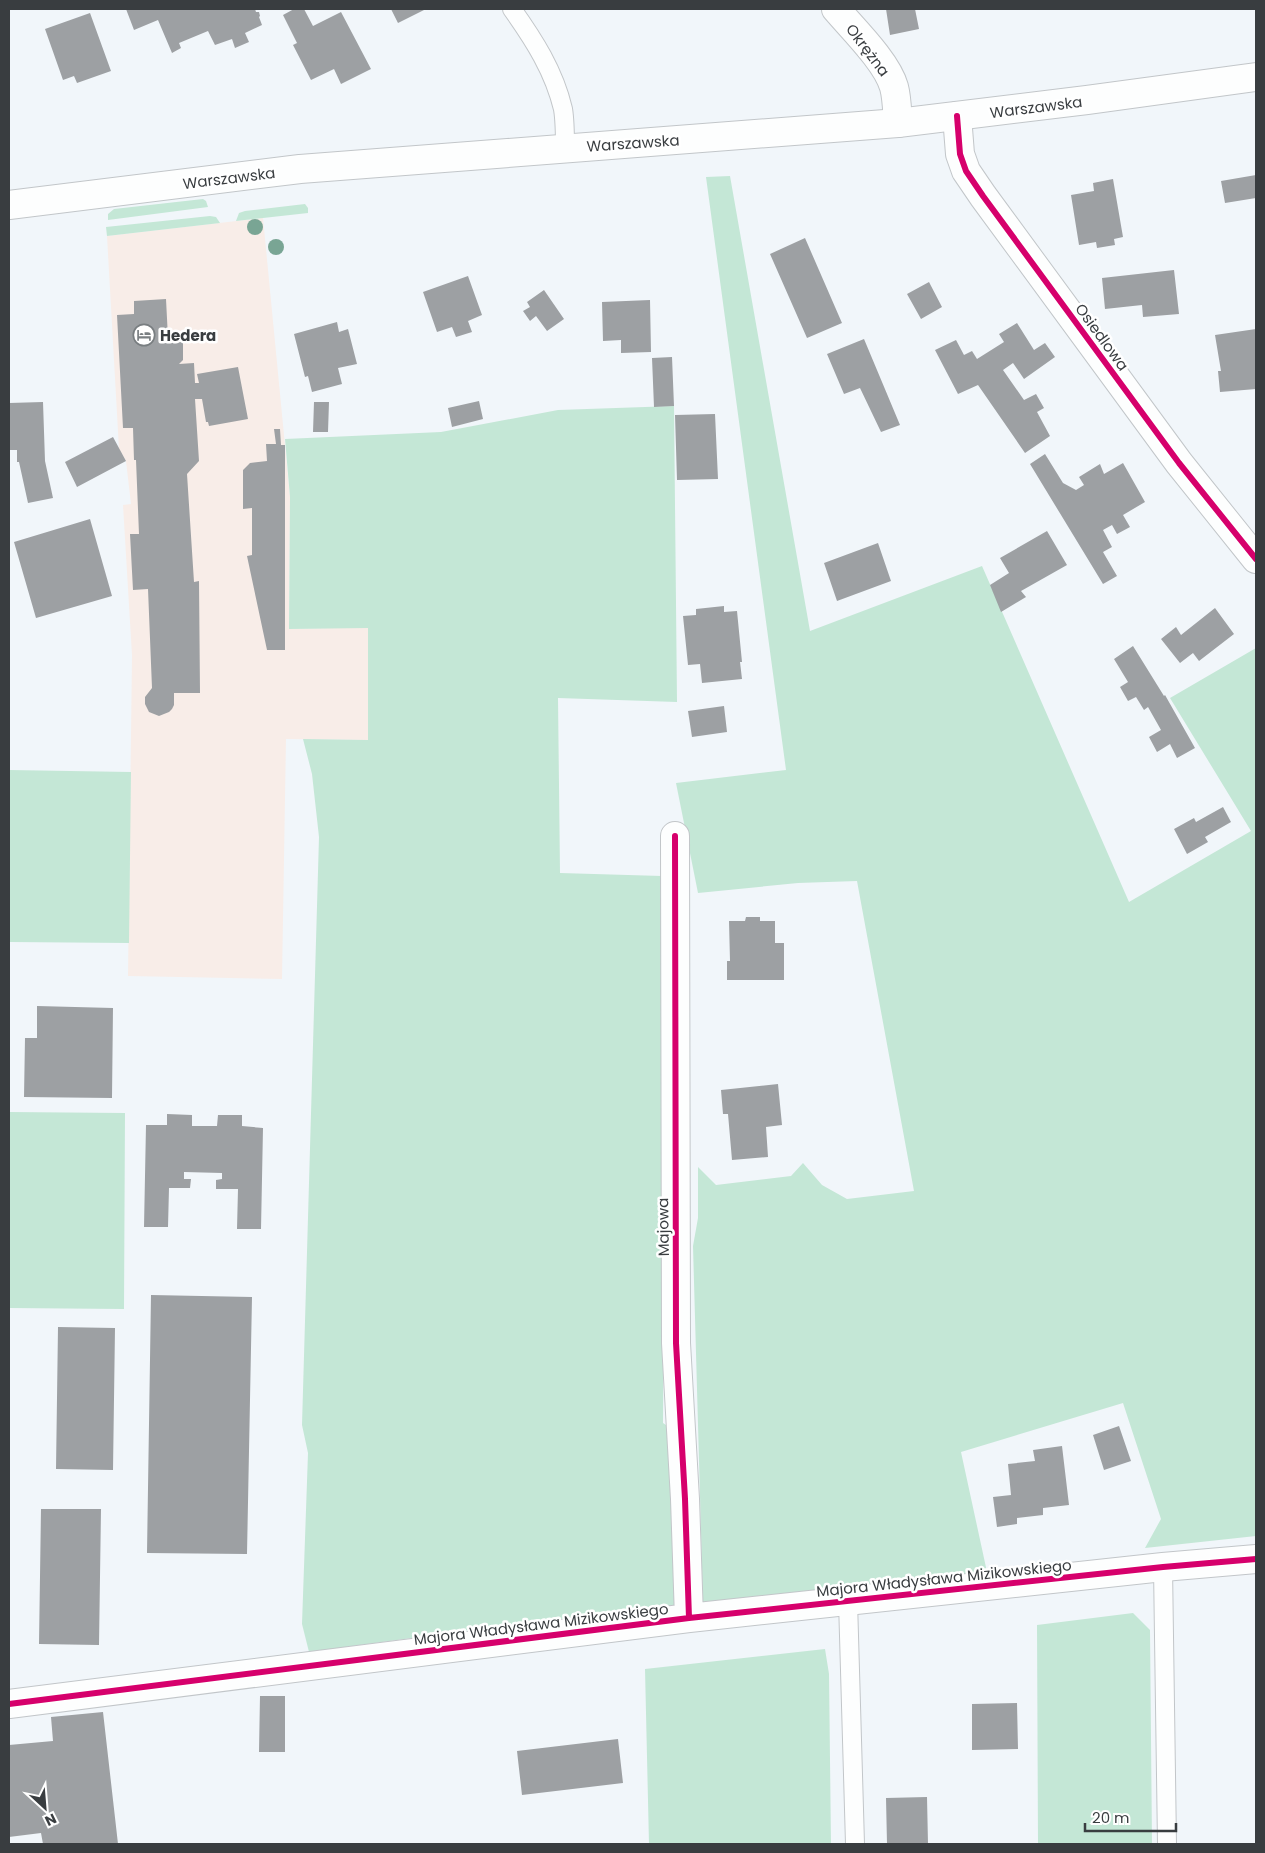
<svg xmlns="http://www.w3.org/2000/svg" width="1265" height="1853" font-family="Poppins,sans-serif">
  <style>
    .commercial { fill: #f8ede8 }
    .green { fill: #c4e7d6 }
    .building { fill: #9da0a3 }
    .lines { fill: none; stroke-linecap: round; stroke-linejoin: round }
    .service-casing { stroke: #c2c6c9; stroke-width: 20 }
    .minor-casing { stroke: #c2c6c9; stroke-width: 30 }
    .secondary-casing { stroke: #c2c6c9; stroke-width: 30 }
    .service { stroke: #fdfefe; stroke-width: 18 }
    .minor { stroke: #fdfefe; stroke-width: 28 }
    .secondary { stroke: #fdfefe; stroke-width: 28 }
    .cycleway-casing { stroke: #fff; stroke-width: 9 }
    .cycleway { stroke: #d6006c; stroke-width: 6 }
    .tree { fill: #79a594 }
    .labels { text-anchor: middle; dominant-baseline: central; stroke-width: 5; stroke-linejoin: round; paint-order: stroke }
    .street-label { font-size: 15px; fill: #393d40; stroke: #fff }
    .poi-label { font-size: 15px; font-weight: bold; fill: #393d40; stroke: #fff; text-anchor: start }
  </style>
  <rect width="100%" height="100%" fill="#f1f6fa"/>
  <path class="commercial" d="M263 218 290 497 289 629 368 627V740L286 739 282 979 128 976 132 655 123 505 131 504 126 461 119 449 107 236Z"/>
  <path class="green" d="M730 176 810 631 982 566 1129 902 1251 831 1170 698 1256 648V1536L1145 1548 1161 1519 1123 1403 961 1452 987 1572 703 1603 693 1246 698 1218V1167L716 1185 791 1176 803 1163 822 1185 847 1199 914 1191 857 881 798 883 698 893 676 783 786 770 706 177Z
    M203 199 206 201 208 207 108 220V214L114 209Z
    M305 204 308 208V213L236 221 239 213 245 211Z
    M210 216 216 217 220 223 107 236 106 227Z
    M674 406 677 702 558 698 560 873 662 876 664 1247 663 1423 672 1429 683 1605 485 1628 309 1652 302 1624 308 1453 302 1425 319 837 312 774 303 739 368 740V628L289 629 290 497 285 439 441 432 558 410Z
    M9 770 131 772 129 943 9 942Z
    M9 1112 125 1113 124 1309 9 1308Z
    M1133 1613 1150 1630 1152 1844H1038L1037 1625Z
    M825 1649 829 1674 831 1844H649L645 1669Z"/>
  <path class="building" d="M126 9H255L256 12H259L260 16 259 17 262 25 245 33 249 42 235 48 232 39 215 45 208 31 179 43 181 48 172 53 158 20 134 30Z
    M294 9H304L313 26 341 12 371 69 341 84 334 69 311 80 293 45 297 43 283 15Z
    M391 9H426L398 23Z
    M886 9H915L919 29 890 35Z
    M90 13 111 71 77 83 74 76 63 80 45 29Z
    M1256 175V198L1225 203 1221 181Z
    M1113 179 1123 237 1114 239 1115 245 1097 248 1096 242 1079 245 1071 195 1094 191 1093 183Z
    M805 238 842 323 807 338 770 254Z
    M1174 270 1179 314 1143 317 1142 305 1105 309 1102 278Z
    M468 276 482 315 468 321 472 332 456 337 452 327 437 332 423 292Z
    M929 282 942 307 921 319 907 294Z
    M544 290 564 319 547 331 536 316 530 321 523 311 530 307 527 302Z
    M166 299 168 338H178L183 342V360L179 364 194 363 195 383H199L197 374 238 367 248 419 209 426 208 422H206L202 399H195L199 461 187 474 194 582 199 581 200 693H174V705L172 709 169 712 159 716 149 712 145 704V697L152 688 148 589 133 590 130 534H139L136 460H134L133 428H123L117 315 134 314V301Z
    M650 300 651 352 621 353V340L603 341 602 302Z
    M337 322 339 332 348 329 357 364 338 368 342 384 312 392 308 376 305 377 294 334Z
    M1017 323 1034 350 1045 343 1055 357 1024 379 1013 363 1003 370 1024 400 1036 394 1044 408 1037 412 1050 436 1025 453 978 385 958 394 935 350 956 340 964 355 972 351 977 359 1004 342 999 334Z
    M1256 329V389L1220 392 1218 371H1221L1215 335Z
    M864 339 900 425 881 432 860 388 844 394 827 354Z
    M672 357 674 406 654 407 652 358Z
    M479 401 483 419 452 427 448 408Z
    M43 402 45 461 53 498 28 503 19 462H17V450H9V403Z
    M314 402H329L328 432H313Z
    M715 414 718 479 677 480 675 415Z
    M274 429H280L281 445H285V650H267L247 556 252 555V508L243 509V470L250 463 267 461 266 444H276Z
    M113 437 126 461 77 487 65 462Z
    M1045 454 1063 483 1076 490 1084 485 1079 477 1100 464 1104 474 1123 463 1145 502 1123 515 1130 527 1117 534 1112 525 1103 530 1112 547 1103 552 1117 576 1103 584 1030 464Z
    M90 519 112 596 36 618 14 542Z
    M1047 531 1067 565 1021 591 1026 597 1001 612 990 585 1009 573 1000 558Z
    M878 543 891 581 837 601 824 563Z
    M724 606V612L737 611 742 662H740L742 679 702 683 700 664 688 665 683 616 696 615V609Z
    M1215 608 1234 634 1199 661 1193 653 1180 663 1161 639 1176 627 1181 635Z
    M1133 646 1164 696 1165 695 1195 748 1177 758 1170 744 1157 752 1149 737 1161 730 1148 707 1144 710 1136 697 1128 701 1120 687 1128 682 1114 659Z
    M724 706 727 732 692 737 688 711Z
    M1223 807 1231 822 1205 837 1208 842 1187 854 1174 829 1194 818 1196 822Z
    M746 917H760V921H775V943H784V980H727V961H730L729 921H745Z
    M37 1006 113 1008 112 1098 24 1097 25 1038H37Z
    M778 1084 782 1125 766 1127 768 1157 732 1160 728 1114H723L721 1090Z
    M167 1114 192 1115V1126H217L218 1115H242V1126L263 1128 261 1229H237L238 1189H216V1180L222 1179V1173L184 1172V1179H191L190 1188H169L168 1227H144L146 1125H167Z
    M151 1295 252 1297 247 1554 147 1553Z
    M58 1327 115 1328 113 1470 56 1469Z
    M1119 1426 1131 1461 1104 1470 1093 1435Z
    M1062 1446 1069 1505 1043 1508V1515L1017 1518V1524L997 1527 993 1497 1011 1495 1008 1464 1035 1461 1033 1450Z
    M41 1509H101L99 1645 39 1644Z
    M260 1696H285V1752H259Z
    M1017 1703 1018 1749 972 1750V1704Z
    M103 1712 118 1844H43L41 1833 9 1837V1745L53 1741 51 1717Z
    M618 1739 623 1783 522 1795 517 1751Z
    M927 1797 928 1844H887L886 1798Z"/>
  <g class="lines">
    <g class="service-casing">
      <path id="service" d="M512 9C534 40 554 71 563 109 565 121 565 135 565 148
        M1163 1567 1167 1844
        M848 1601 855 1844"/>
    </g>
    <g class="minor-casing">
      <path id="minor" d="M836 9C853 29 887 62 894 87 897 98 897 111 898 123
        M957 116 960 154 966 171 983 196 1179 463 1256 559
        M675 836 676 1343 685 1499 689 1618
        M9 1704 689 1618 1163 1567 1256 1559"/>
    </g>
    <g class="secondary-casing">
      <path id="secondary" d="M9 205 300 169 898 123 1087 100 1256 77"/>
    </g>
    <use href="#service" class="service"/>
    <use href="#minor" class="minor"/>
    <use href="#secondary" class="secondary"/>
    <g class="cycleway-casing">
      <path id="cycleway" d="M957 116 960 154 966 171 983 196 1179 463 1256 559
        M675 836 676 1343 685 1499 689 1618
        M9 1704 689 1618 1163 1567 1256 1559"/>
    </g>
    <use href="#cycleway" class="cycleway"/>
  </g>
  <g class="tree">
    <circle cx="255" cy="227" r="8"/>
    <circle cx="276" cy="247" r="8"/>
  </g>
  <defs>
    <g id="hotel-ring" transform="scale(1.125)"><circle r="9.5" fill="#fff" stroke="#797e81" stroke-width="1.5"/><path d="M-6-4.5h1.5V1H6V5H4.5V3h-9V5H-6ZM-4 0a1.8 1.8 0 1 1 3.6 0ZM.5 0V-2.5h3Q6-2.5 6 0Z" fill="#797e81"/></g>
  </defs>
  <g fill-rule="evenodd">
    <use href="#hotel-ring" x="144" y="335"/>
  </g>
  <g class="labels">
    <g class="street-label">
      <text transform="translate(868 50) rotate(53)">Okrężna</text>
      <text transform="translate(1036 107) rotate(-7)">Warszawska</text>
      <text transform="translate(633 143) rotate(-4)">Warszawska</text>
      <text transform="translate(229 178) rotate(-7)">Warszawska</text>
      <text transform="translate(1102 337) rotate(54)">Osiedlowa</text>
      <text transform="translate(663 1227) rotate(-91)">Majowa</text>
      <text transform="translate(944 1578) rotate(-6)">Majora Władysława Mizikowskiego</text>
      <text transform="translate(541 1624) rotate(-7)">Majora Władysława Mizikowskiego</text>
    </g>
    <g class="poi-label">
      <text x="160" y="335">Hedera</text>
    </g>
  </g>
  <rect width="1265" height="1853" fill="none" stroke="#393d40" stroke-width="20"/>
  <g transform="translate(45 1808) rotate(154)" stroke="#ffffff" stroke-width="4" paint-order="stroke">
  <path d="M0-4L9 19L0 12L-9 19Z" fill="#393d40"/>
  <text y="-8" font-size="14" font-weight="bold" text-anchor="middle" fill="#393d40">N</text>
  </g>
  <path d="M1085 1823v8h91v-8" fill="none" stroke="#393d40" stroke-width="2.5"/>
  <text x="1092" y="1823" font-size="15" fill="#393d40" stroke="#ffffff" stroke-width="4" paint-order="stroke">20 m</text>
</svg>
